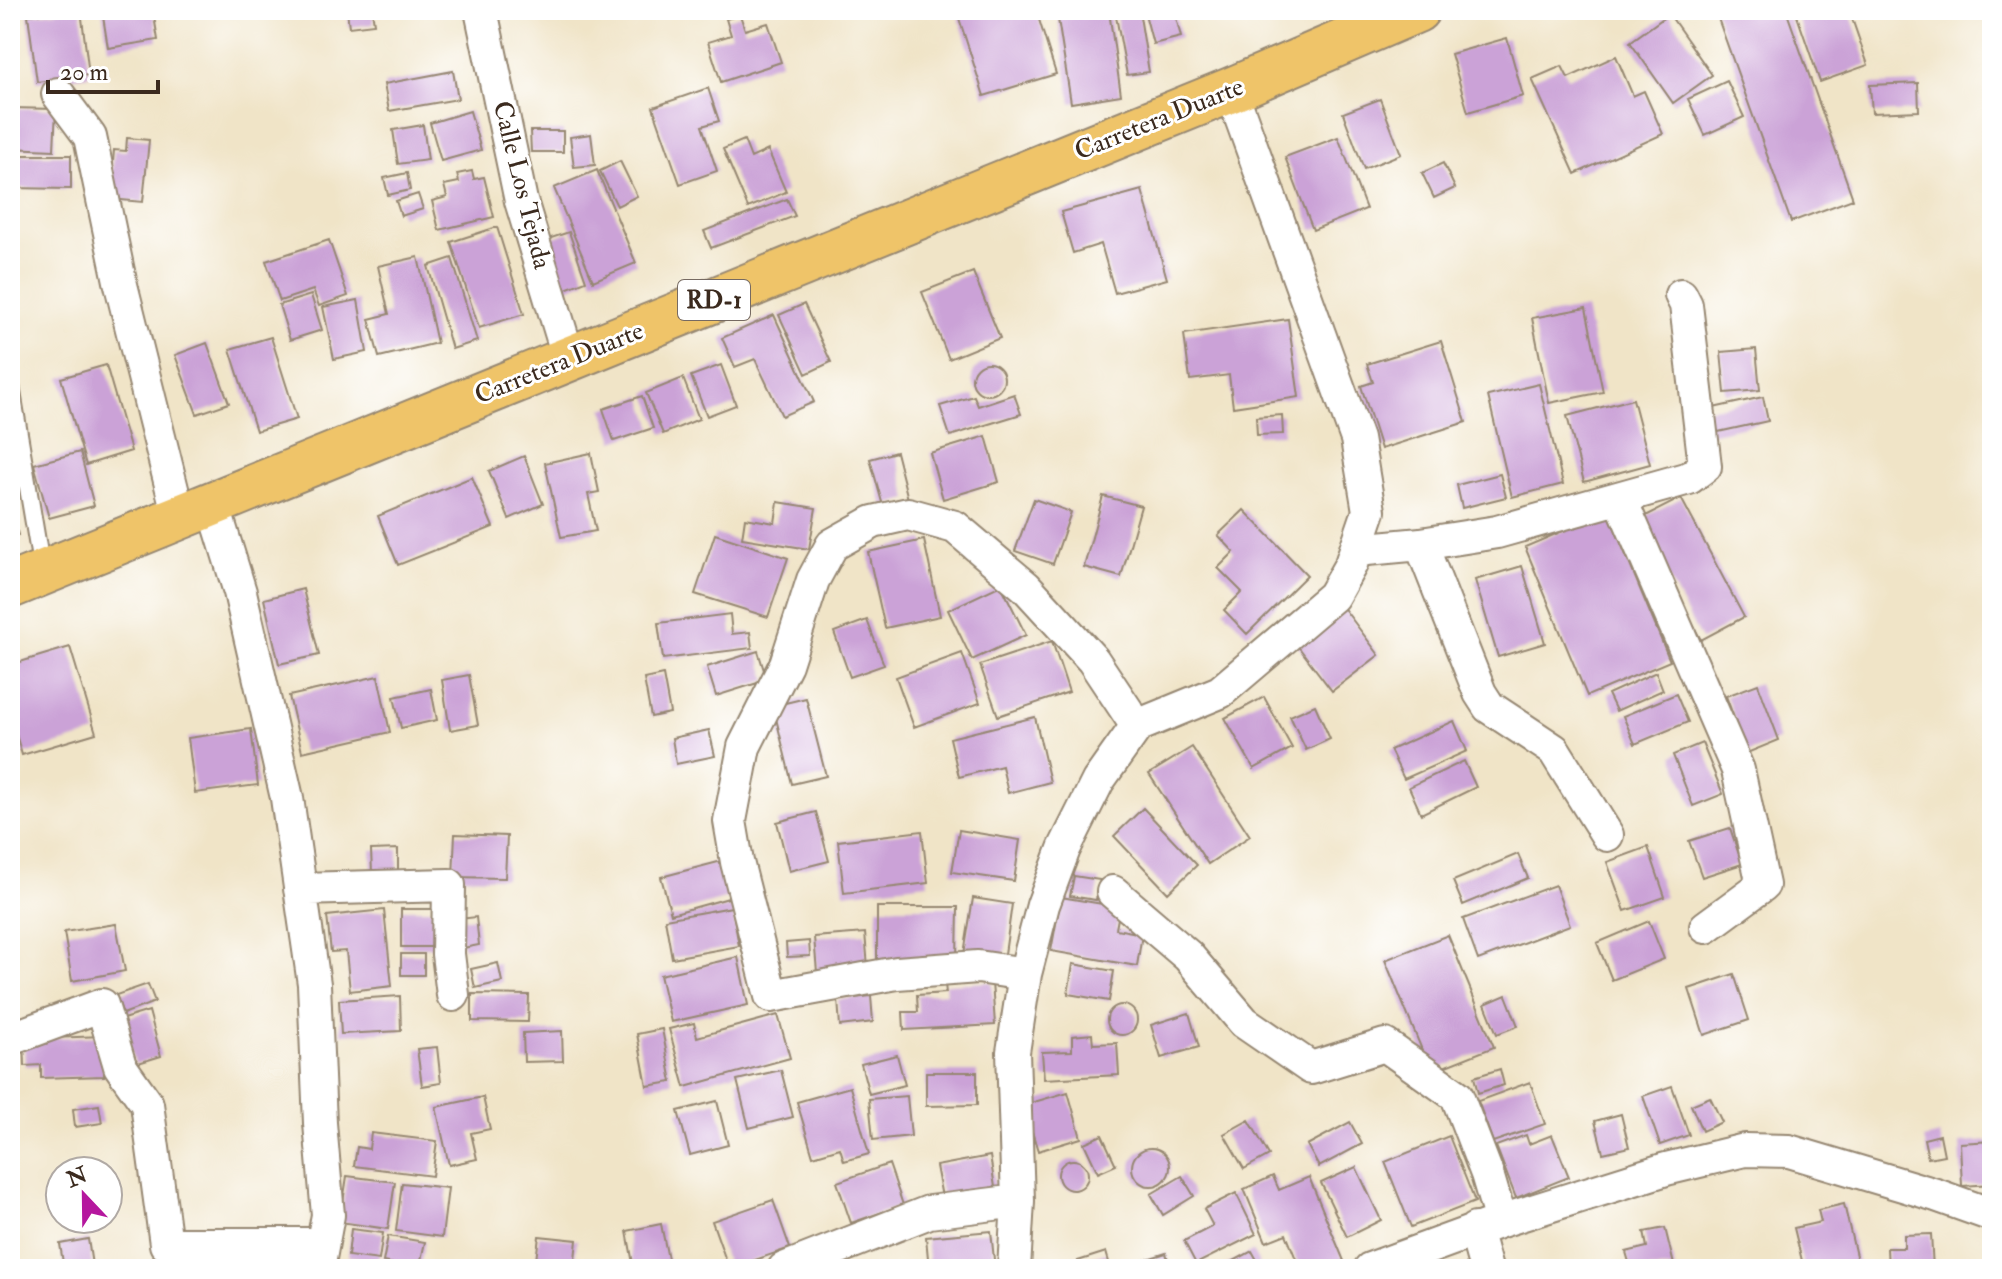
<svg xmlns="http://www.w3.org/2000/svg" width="2002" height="1279" font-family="'IM FELL Double Pica',serif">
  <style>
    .building { fill: #cba2d7 }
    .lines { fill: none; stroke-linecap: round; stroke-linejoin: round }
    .lane-casing { stroke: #968772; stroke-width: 20 }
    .street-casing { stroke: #968772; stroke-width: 36 }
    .primary-casing { stroke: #968772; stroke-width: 48 }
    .lane { stroke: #fff; stroke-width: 16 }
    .street { stroke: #fff; stroke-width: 32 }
    .primary { stroke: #efc469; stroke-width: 44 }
    .labels { text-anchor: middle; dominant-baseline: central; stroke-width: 6; stroke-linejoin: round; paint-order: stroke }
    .shield { fill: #fff; stroke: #766a62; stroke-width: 2 }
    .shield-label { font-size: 24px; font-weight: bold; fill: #3b2a1e }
    .street-label { font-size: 26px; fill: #3b2a1e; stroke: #fff }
  </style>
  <rect width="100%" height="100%" fill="#fff"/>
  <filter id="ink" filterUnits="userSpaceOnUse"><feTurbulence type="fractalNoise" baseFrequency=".0125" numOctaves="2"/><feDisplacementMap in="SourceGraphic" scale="16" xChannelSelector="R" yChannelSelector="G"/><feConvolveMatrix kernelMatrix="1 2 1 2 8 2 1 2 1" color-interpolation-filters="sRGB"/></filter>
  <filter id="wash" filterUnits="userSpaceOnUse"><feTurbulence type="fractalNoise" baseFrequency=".006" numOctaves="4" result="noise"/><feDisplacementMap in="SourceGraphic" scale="32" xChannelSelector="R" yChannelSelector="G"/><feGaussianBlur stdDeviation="1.8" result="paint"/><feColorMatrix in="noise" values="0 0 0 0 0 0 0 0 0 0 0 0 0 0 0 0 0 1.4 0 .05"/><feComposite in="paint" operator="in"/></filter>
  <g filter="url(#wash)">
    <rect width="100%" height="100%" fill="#f0e4c7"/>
    <g id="blocks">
      <path class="building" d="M67 10H81L89 75 37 82 28 15Z
        M102 10H153L158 40 108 48Z
        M347 10H372L374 24 349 27Z
        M963 10H1036L1056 74 984 96 957 12Z
        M1139 10 1149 72 1127 75 1115 11Z
        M1144 10H1174L1181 37 1153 44Z
        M1715 10H1786L1853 199 1791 222Z
        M1795 10H1849L1868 65 1820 82Z
        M1109 11 1121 95 1071 103 1058 19Z
        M1669 14 1712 75 1673 103 1630 42Z
        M740 15 745 30 768 23 781 62 721 82 708 42 731 35 726 19Z
        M1507 38 1523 96 1468 112 1451 54Z
        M1616 56 1633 96 1644 91 1663 134 1575 174 1532 79 1562 66 1568 78Z
        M453 71 458 99 389 111 384 84Z
        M1727 81 1744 117 1705 135 1688 99Z
        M1918 83 1919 111 1872 113 1870 85Z
        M708 88 719 121 702 126 717 171 680 184 653 107Z
        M1380 99 1401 154 1364 169 1343 113Z
        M10 108 56 109 54 150 10 148Z
        M470 111 481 150 441 161 430 123Z
        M423 125 428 160 398 164 393 130Z
        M530 131H563V152H531Z
        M591 134 595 165 574 167 570 137Z
        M1338 137 1366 209 1313 230 1285 157Z
        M127 138 149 140 143 202 110 199 114 150 126 151Z
        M744 140 751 158 768 150 786 192 748 208 723 149Z
        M10 155H71V189L10 188Z
        M620 161 637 196 617 206 600 171Z
        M1443 163 1455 188 1434 198 1422 173Z
        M597 170 636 263 593 281 554 188Z
        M472 171 474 179 484 177 494 217 439 230 432 201 447 197 444 185 459 182 457 174Z
        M407 173 410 190 388 195 384 178Z
        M1142 190 1167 279 1115 293 1101 244 1073 253 1061 212Z
        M418 194 423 209 401 216 396 201Z
        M787 199 795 216 711 248 704 231Z
        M497 227 524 314 479 328 451 242Z
        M569 232 586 281 563 290 545 240Z
        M329 240 348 296 319 306 313 290 280 301 266 261Z
        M418 257 437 343 379 357 369 319 389 314 378 266Z
        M452 258 477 341 452 349 428 266Z
        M973 272 1000 338 949 359 922 292Z
        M311 295 322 330 290 340 279 305Z
        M358 300 367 352 334 359 323 307Z
        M804 304 831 362 806 374 779 315Z
        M1586 308 1603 392 1549 403 1532 318Z
        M774 315 814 402 782 416 755 359 735 367 722 338Z
        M1288 319 1299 397 1233 407 1229 375 1190 380 1184 334Z
        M271 337 297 419 256 431 230 349Z
        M1441 341 1466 422 1381 449 1361 386 1373 382 1367 364Z
        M207 343 229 403 197 414 175 355Z
        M1756 349 1760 390 1725 393 1721 352Z
        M972 379a16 16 0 1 1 32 0a16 16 0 1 1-32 0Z
        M106 365 131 451 86 465 61 378Z
        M721 365 736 405 707 416 691 376Z
        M683 378 699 419 663 434 646 393Z
        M1539 384 1563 484 1512 497 1488 396Z
        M1014 394 1021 414 950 436 940 406 974 396 978 406Z
        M642 396 653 428 614 441 603 409Z
        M1763 397 1768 421 1709 434 1704 410Z
        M1633 399 1650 464 1584 482 1567 416Z
        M1282 415 1283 434 1257 435 1256 417Z
        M986 436 999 482 943 499 930 453Z
        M80 452 94 506 49 518 34 464Z
        M896 452 908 499 883 506 870 459Z
        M591 453 599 492 588 494 596 531 561 537 545 463Z
        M524 456 543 504 509 519 489 471Z
        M1500 474 1506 497 1462 508 1457 485Z
        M472 477 493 527 398 565 378 516Z
        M1103 496 1141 506 1121 577 1084 567Z
        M1681 498 1744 617 1701 640 1638 520Z
        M1034 499 1071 512 1053 564 1015 551Z
        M10 501 18 535 10 537Z
        M778 502 816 508 809 549 742 538 745 518 775 523Z
        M1244 510 1307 575 1247 634 1224 610 1242 592 1218 568 1234 552 1218 535Z
        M1608 512 1670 661 1587 696 1525 547Z
        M715 534 788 558 768 617 695 594Z
        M924 540 940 616 885 628 868 552Z
        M1522 566 1545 643 1498 657 1475 580Z
        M1001 585 1026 635 972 660 948 610Z
        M303 589 319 655 279 664 264 599Z
        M1342 606 1379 655 1332 691 1294 641Z
        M730 614 732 634 750 632 752 648 663 659 658 623Z
        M867 620 884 665 850 677 834 632Z
        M1052 641 1069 692 998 716 980 665Z
        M70 647 96 733 22 755 10 714V665Z
        M758 651 767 680 716 696 707 667Z
        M962 653 980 703 914 727 896 677Z
        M1656 672 1663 690 1616 711 1608 694Z
        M469 675 478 725 450 730 442 680Z
        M663 675 670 713 651 717 644 679Z
        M378 676 390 732 302 752 289 696Z
        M1758 684 1779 740 1747 753 1726 696Z
        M431 689 437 720 401 728 394 697Z
        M1676 694 1688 722 1635 744 1623 716Z
        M1264 697 1292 748 1254 769 1225 718Z
        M806 698 826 776 792 784 773 706Z
        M1315 705 1330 739 1306 750 1290 716Z
        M1035 717 1050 782 1008 793 1002 766 959 777 950 738Z
        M1454 721 1467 751 1404 779 1390 750Z
        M251 729 258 785 195 793 188 738Z
        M709 730 715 756 676 764 672 738Z
        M1702 743 1723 794 1693 806 1673 755Z
        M1192 747 1250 836 1208 864 1149 774Z
        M1464 761 1476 787 1421 814 1409 787Z
        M1143 808 1197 865 1168 893 1114 836Z
        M816 812 829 861 789 871 777 822Z
        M1730 828 1742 864 1702 877 1689 841Z
        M959 830 1020 840 1014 881 952 872Z
        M922 831 928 883 844 893 838 841Z
        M455 834 507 836 505 878 453 877Z
        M1648 847 1665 897 1625 911 1607 862Z
        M398 849V872L372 873 371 850Z
        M1518 854 1528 878 1463 905 1453 881Z
        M722 861 732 897 671 914 661 877Z
        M1074 876 1100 880 1096 900 1070 896Z
        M1555 885 1570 925 1478 960 1463 919Z
        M1061 897 1120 907 1116 929 1142 934 1137 966 1051 951Z
        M973 898 1012 904 1004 961 964 954Z
        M732 907 739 946 672 958 665 919Z
        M877 907H958L957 960H877Z
        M401 909H433V947H401Z
        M384 910 392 986 350 991 346 951 331 952 327 916Z
        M476 917 479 945 463 948 459 919Z
        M1649 921 1664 959 1612 980 1597 943Z
        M116 924 125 971 72 981 64 932Z
        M865 933 868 967 817 972 814 937Z
        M1448 935 1494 1047 1431 1072 1385 960Z
        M809 941 810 956 787 957 786 943Z
        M401 954H424V975H401Z
        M738 957 748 1005 671 1022 660 975Z
        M498 963 502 982 475 988 471 969Z
        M1073 964 1114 971 1109 1001 1068 994Z
        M1734 974 1749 1020 1704 1035 1689 989Z
        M992 982 995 1025 904 1030 903 1012H918L917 995 946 993 945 984Z
        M148 984 155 1002 123 1014 116 995Z
        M472 994 529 995 528 1022 472 1021Z
        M1506 995 1518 1026 1497 1034 1485 1004Z
        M400 996 401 1031 341 1034 339 1000Z
        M871 996 873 1022 840 1026 838 1000Z
        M1107 1020a15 15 0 1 1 30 0a15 15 0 1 1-30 0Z
        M149 1011 161 1056 135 1064 123 1019Z
        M1189 1013 1199 1047 1161 1058 1151 1025Z
        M778 1015 790 1058 685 1087 669 1029 694 1023 697 1037Z
        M662 1029 672 1082 647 1086 637 1034Z
        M562 1031 563 1061 524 1062 523 1033Z
        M1092 1034 1093 1044 1117 1043 1119 1075 1044 1079 1042 1052 1072 1051V1036Z
        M103 1036 104 1076 41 1078V1065L25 1066 24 1039Z
        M437 1047 441 1083 422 1086 417 1049Z
        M897 1055 905 1085 869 1094 861 1064Z
        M1500 1069 1504 1085 1478 1093 1474 1077Z
        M781 1070 793 1117 749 1128 737 1080Z
        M926 1072H977V1105L926 1106Z
        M1530 1082 1545 1124 1493 1142 1478 1101Z
        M1672 1086 1689 1135 1660 1145 1643 1096Z
        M850 1087 869 1154 844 1161 840 1148 813 1156 797 1102Z
        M1068 1092 1081 1138 1038 1151 1024 1105Z
        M907 1096 911 1136 873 1140 869 1099Z
        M483 1097 490 1129 471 1133 477 1159 449 1165 436 1107Z
        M1710 1097 1722 1122 1702 1131 1691 1105Z
        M717 1101 728 1145 690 1155 678 1111Z
        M99 1105 102 1123 75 1127 73 1109Z
        M1621 1114 1629 1147 1603 1153 1595 1121Z
        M1249 1120 1269 1155 1244 1169 1224 1134Z
        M1350 1122 1362 1144 1319 1167 1307 1145Z
        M371 1133 437 1141 432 1176 354 1166 357 1147 369 1149Z
        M1102 1135 1116 1165 1098 1173 1084 1143Z
        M1526 1135 1529 1144 1552 1135 1569 1177 1516 1198 1496 1146Z
        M1940 1135 1944 1155 1928 1158 1924 1139Z
        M1449 1136 1475 1202 1411 1227 1385 1162Z
        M1992 1141V1184L1962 1186 1960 1143Z
        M1132 1167a19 19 0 1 1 38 0a19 19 0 1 1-38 0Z
        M990 1156 995 1187 942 1197 936 1166Z
        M1058 1175a15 15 0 1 1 30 0a15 15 0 1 1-30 0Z
        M889 1164 903 1205 851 1223 837 1182Z
        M1356 1167 1381 1220 1347 1237 1321 1183Z
        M347 1176 395 1182 388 1229 340 1222Z
        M1182 1176 1194 1196 1163 1215 1151 1194Z
        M1273 1176 1279 1190 1309 1177 1344 1261 1323 1269H1300L1286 1234 1266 1242 1244 1189Z
        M402 1183 448 1188 442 1237 396 1231Z
        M1236 1193 1256 1234 1196 1264 1184 1241 1213 1226 1204 1209Z
        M773 1200 790 1248 729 1269 712 1221Z
        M1844 1204 1859 1269H1804L1794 1228 1821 1222 1818 1210Z
        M661 1224 670 1269H634L627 1231Z
        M1665 1228 1675 1269H1631L1626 1252 1647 1247 1644 1232Z
        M351 1229 383 1233 379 1260 348 1256Z
        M991 1231 995 1269H929L926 1237Z
        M1931 1234 1933 1269H1888L1887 1248H1904V1235Z
        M388 1236 425 1242 419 1269 383 1262Z
        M539 1236 577 1240 574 1269H535Z
        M88 1239 92 1265 64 1269 60 1244Z
        M1252 1251 1262 1269H1219Z
        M1106 1252 1111 1269H1081L1078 1261Z
        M249 1253 303 1258 302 1269H247Z
        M1166 1253 1171 1269H1119V1268Z
        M192 1257 194 1269H160L159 1263Z"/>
    </g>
  </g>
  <g filter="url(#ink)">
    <use href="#blocks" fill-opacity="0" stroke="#968772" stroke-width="2"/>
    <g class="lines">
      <g class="lane-casing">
        <path id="lane" d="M10 380 42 571"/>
      </g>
      <g class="street-casing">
        <path id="street" d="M481 10 521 201 569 359
          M58 94 90 137 120 281 179 517
          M1620 498 1738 770 1763 885 1706 927
          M213 504 240 592 287 798 314 984 320 1123 328 1215 318 1269
          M1421 544 1480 693 1489 707 1554 750 1607 835
          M1356 550 1421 544 1497 532 1689 478 1705 466 1686 305 1681 295
          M300 889 449 885 448 954 453 995
          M1113 892 1188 956 1244 1022 1311 1068 1385 1045 1457 1096 1487 1174 1501 1221
          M1025 974 978 967 897 973 771 996 737 862 730 821 744 747 786 664 813 580 832 545 873 522 908 514 955 527 1026 587 1093 660 1137 726
          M10 1039 102 1005 120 1066 147 1104 166 1244H322
          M1475 1229 1486 1269
          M784 1269 929 1212 1018 1201
          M1014 1269 1018 1201 1013 1052 1025 974 1043 905 1064 849 1098 781 1137 726 1220 692 1333 596 1351 564 1369 511 1357 439 1231 90
          M1370 1269 1501 1221 1666 1169 1745 1150 1789 1151 1936 1195 1992 1215"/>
      </g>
      <g class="primary-casing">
        <path id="primary" d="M10 586 1231 90 1417 10"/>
      </g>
      <use href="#lane" class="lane"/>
      <use href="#street" class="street"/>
      <use href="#primary" class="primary"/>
    </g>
  </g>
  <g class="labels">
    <rect class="shield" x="678" y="280" width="72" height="40" rx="6"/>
    <g class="shield-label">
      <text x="714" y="300">RD-1</text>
    </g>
    <g class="street-label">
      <text transform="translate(1159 119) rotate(-22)">Carretera Duarte</text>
      <text transform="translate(522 185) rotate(76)">Calle Los Tejada</text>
      <text transform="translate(559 363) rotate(-22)">Carretera Duarte</text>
    </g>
  </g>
  <rect width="2002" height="1279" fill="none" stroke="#fff" stroke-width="40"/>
  <g transform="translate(84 1195) rotate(338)"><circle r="38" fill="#ffffff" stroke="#b1aaa5" stroke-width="2"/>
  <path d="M0-6L14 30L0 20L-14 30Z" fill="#b5179e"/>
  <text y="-12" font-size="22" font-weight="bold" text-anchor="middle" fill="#3b2a1e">N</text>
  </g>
  <path d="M48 80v12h110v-12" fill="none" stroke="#3b2a1e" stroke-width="4"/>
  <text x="60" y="80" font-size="24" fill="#3b2a1e" stroke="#ffffff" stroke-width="6" paint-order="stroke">20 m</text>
</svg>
